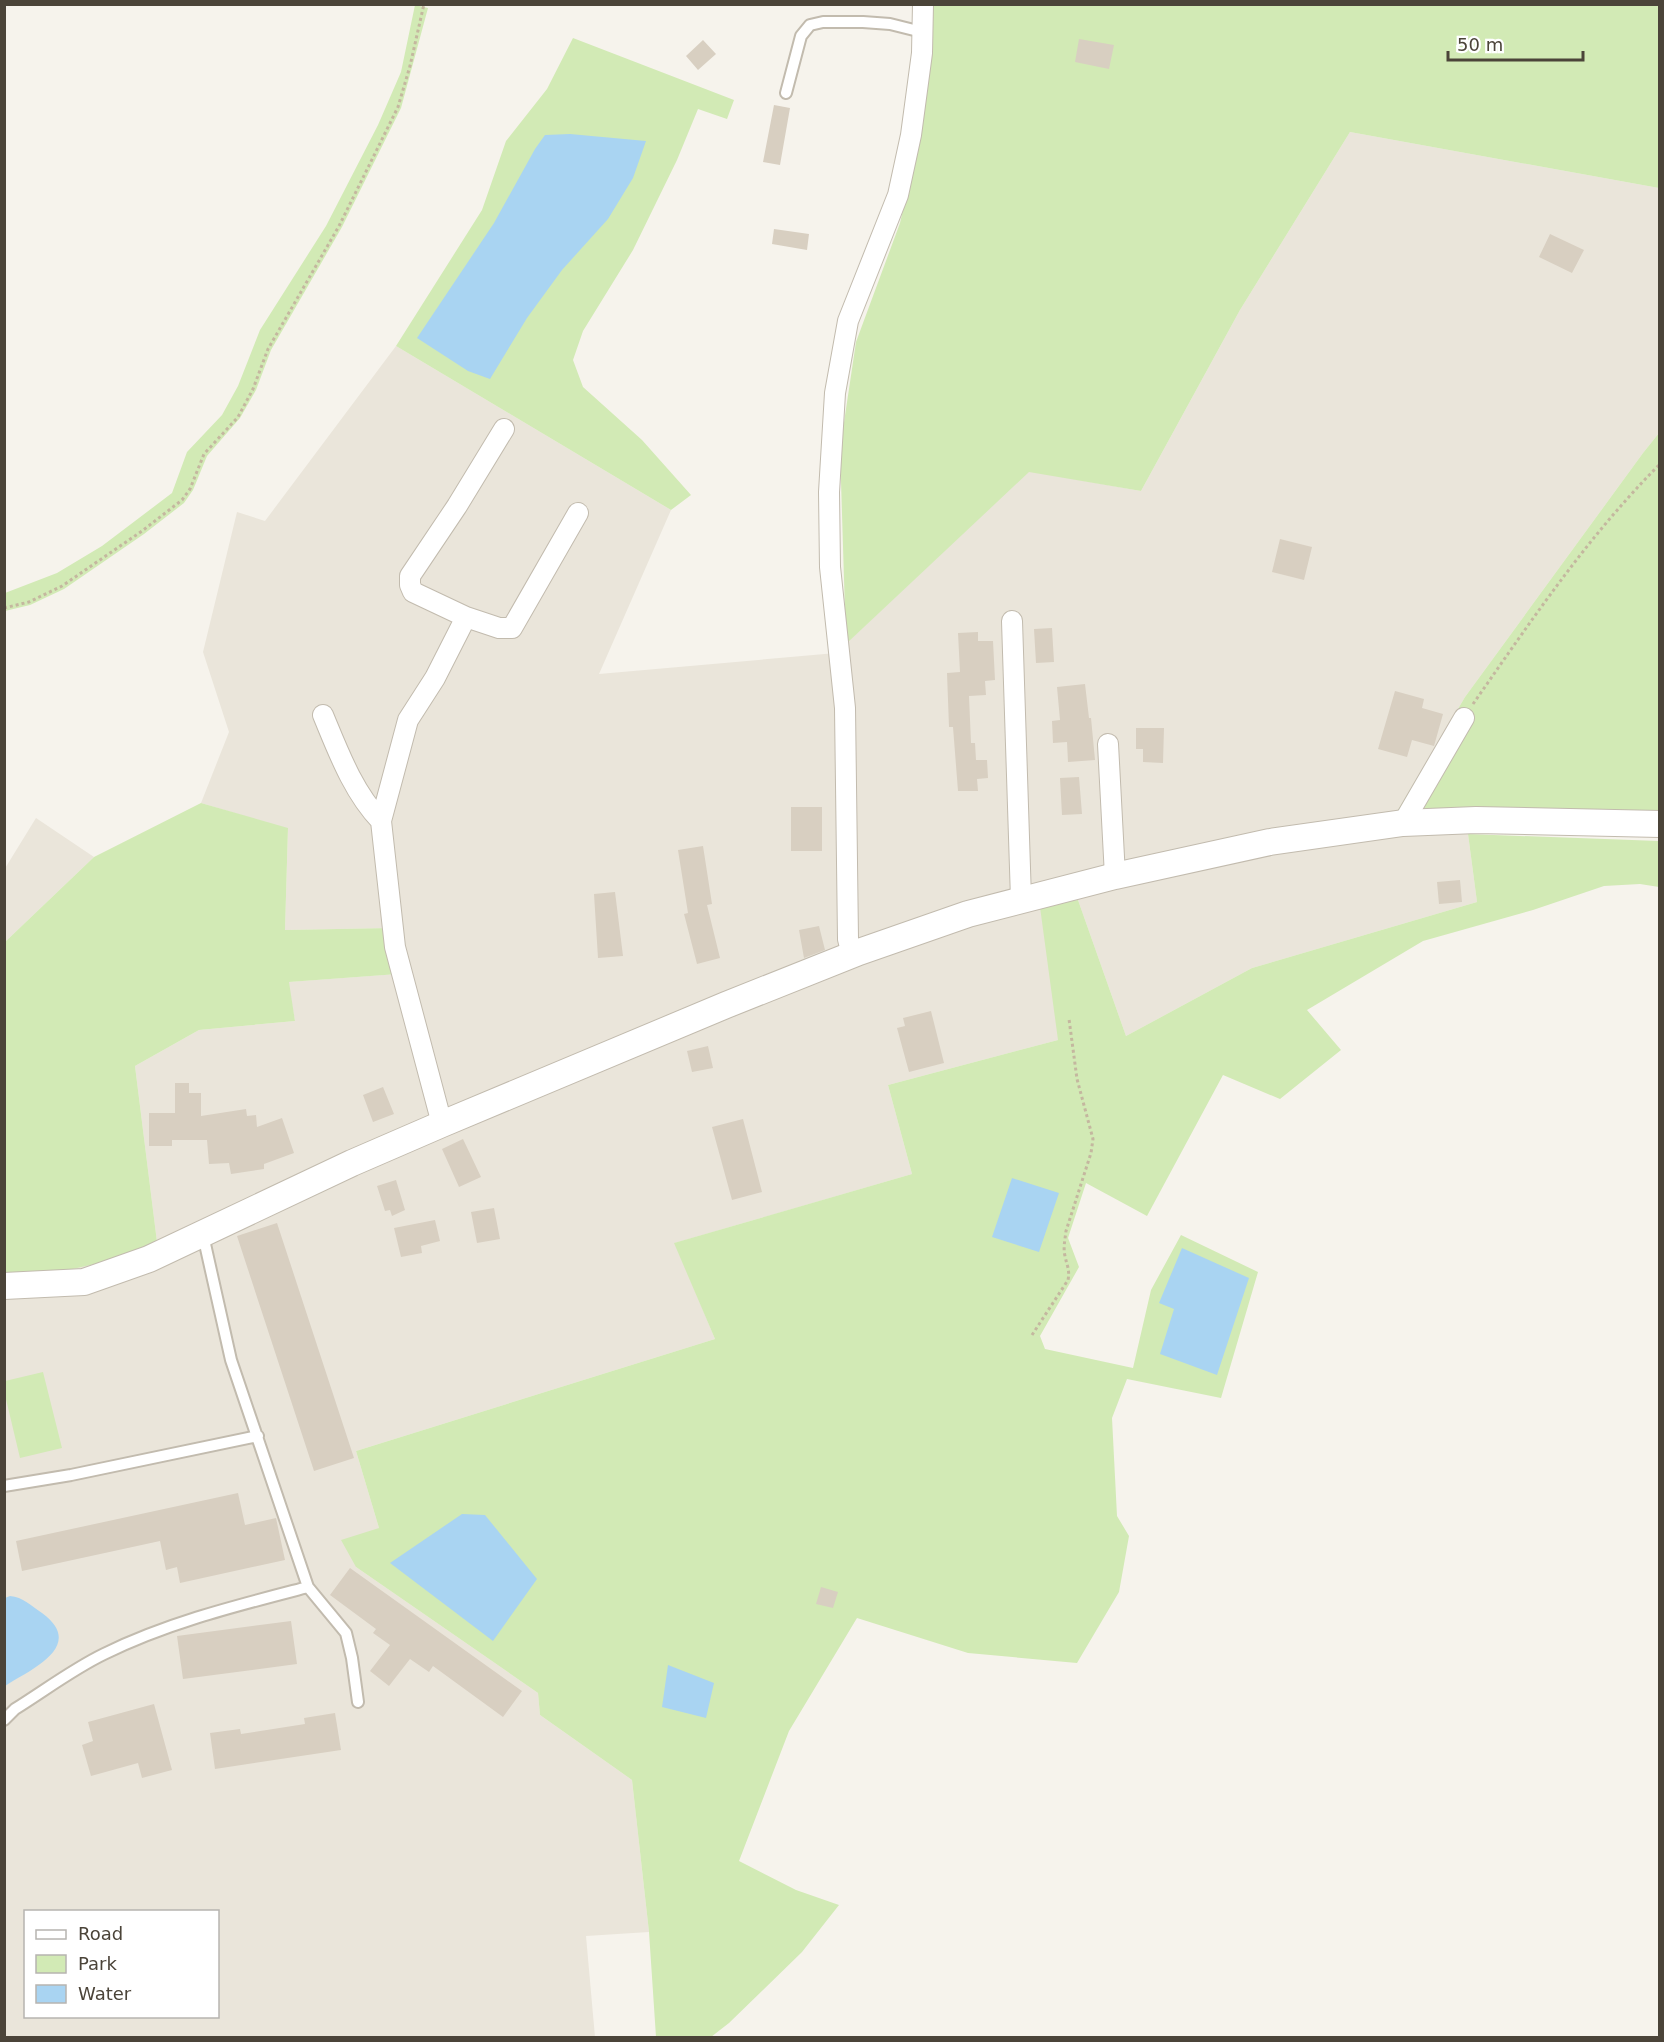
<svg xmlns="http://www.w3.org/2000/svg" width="1664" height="2042" font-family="'DejaVu Sans',sans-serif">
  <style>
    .residential { fill: #eae5da; fill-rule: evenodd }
    .green { fill: #d2eab5 }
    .water { fill: #a9d4f2 }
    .building { fill: #d8cfc1 }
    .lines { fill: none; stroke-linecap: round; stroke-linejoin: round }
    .service-casing { stroke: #c2bbae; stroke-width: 14 }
    .minor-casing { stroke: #c2bbae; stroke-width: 22 }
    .tertiary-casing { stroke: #c2bbae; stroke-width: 28 }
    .path { stroke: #c4b79f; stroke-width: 3; stroke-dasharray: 3 3; stroke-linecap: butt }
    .service { stroke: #fff; stroke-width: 10 }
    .minor { stroke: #fff; stroke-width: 20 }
    .tertiary { stroke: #fff; stroke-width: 26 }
  </style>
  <rect width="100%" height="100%" fill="#f6f3ec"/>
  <path class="residential" d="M1350 132 1659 188V433L1643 453 1465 697 1395 815 1469 811 1468 834 1477 902 1252 968 1126 1036 1078 900 1058 1040 888 1085 912 1174 675 1243 715 1339 356 1451 379 1528 356 1567 538 1693 540 1715 632 1780 649 1932 586 1936 595 2037 5 2038V1275L157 1242 135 1066 199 1030 295 1021 288 982 397 974 390 928 285 930 288 829 201 803 229 732 203 652 237 512 265 521 396 346 671 510 599 674 836 653 1029 471 1141 491 1240 310ZM26 1912H218V2016H26Z
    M36 818 94 857 5 942 4 870Z"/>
  <path class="green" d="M415 5 428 8 401 108 342 227 271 350 256 390 240 418 207 456 193 490 184 503 144 534 64 589 30 605 5 611V593L57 573 102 546 172 493 187 452 222 415 238 386 260 330 326 226 378 125 401 72Z
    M931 5H1659V188L1350 132 1240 310 1141 491 1029 472 846 644 840 449 856 342 900 223 921 131 933 43Z
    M573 38 734 100 727 119 698 109 677 160 633 250 583 331 573 360 583 387 642 440 691 495 671 510 396 346 482 210 506 141 547 89Z
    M1659 433V812L1395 815 1465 697 1643 453Z
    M201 803 288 828 285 930 390 928 398 974 289 982 295 1021 199 1030 135 1066 157 1242 117 1259 68 1270 5 1275V942L94 857Z
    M1468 834 1659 841V887L1640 884 1604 886 1533 910 1423 941 1307 1010 1341 1050 1280 1099 1223 1075 1147 1216 1086 1183 1068 1238 1079 1267 1040 1336 1045 1349 1133 1368 1151 1290 1181 1235 1258 1272 1221 1398 1127 1379 1112 1418 1117 1516 1129 1536 1119 1592 1077 1663 968 1653 857 1618 789 1731 739 1861 796 1890 839 1905 802 1952 729 2023 711 2037H656L649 1932 632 1780 540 1715 538 1693 356 1567 341 1540 379 1528 356 1451 715 1339 674 1243 912 1174 888 1085 1058 1040 1040 907 1078 900 1126 1036 1252 968 1477 902Z
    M43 1372 62 1448 20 1458 5 1395V1381Z"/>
  <path class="water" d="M570 134 646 141 633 178 608 219 562 270 527 318 490 379 468 371 417 338 494 223 535 149 545 135Z
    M1012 1178 1059 1193 1039 1252 992 1237Z
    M1182 1248 1249 1278 1217 1375 1160 1354 1174 1309 1159 1303Z
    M462 1514 485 1515 537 1579 493 1641 390 1563Z
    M10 1596C23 1597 31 1606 42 1613 87 1646 30 1670 5 1686V1598Z
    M668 1665 714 1683 706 1718 662 1707Z"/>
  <path class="building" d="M1079 39 1114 45 1109 69 1075 62Z
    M703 40 716 54 698 70 686 56Z
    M774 105 790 108 780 165 763 162Z
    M774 229 809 234 807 250 772 244Z
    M1550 234 1584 250 1572 273 1539 257Z
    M1280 539 1312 547 1304 580 1272 572Z
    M1052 628 1054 662 1036 663 1034 629Z
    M978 632V641H993L995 680 985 681 986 695 969 696 971 743H975L976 760H987L988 778 977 779 978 791H958L953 727H949L947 673 960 672 958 633Z
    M1085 684 1089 718H1091L1095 760 1068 762 1067 742 1053 743 1052 721 1060 720 1057 687Z
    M1395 691 1424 699 1422 708 1443 714 1434 746 1412 740 1407 757 1378 749Z
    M1136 728H1164L1163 763 1143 762V749H1136Z
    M1079 777 1082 814 1062 815 1060 778Z
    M791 807H822V851H791Z
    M703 846 712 904 707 905 720 958 697 964 684 914 688 913 678 850Z
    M1460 880 1462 902 1439 904 1437 882Z
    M615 892 623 956 598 958 594 894Z
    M819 926 825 950 804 958 799 930Z
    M931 1011 944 1063 909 1072 897 1028 905 1026 903 1018Z
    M708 1046 713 1068 692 1072 687 1051Z
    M175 1083H189V1093H201V1116L246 1109 247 1116 256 1115 257 1127 282 1118 294 1153 264 1164V1169L231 1174 229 1163 209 1164 207 1140H172V1146H149V1113H175Z
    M383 1087 394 1114 373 1122 363 1095Z
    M743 1119 762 1192 732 1200 712 1127Z
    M463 1139 481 1177 459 1187 442 1149Z
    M396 1180 405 1210 392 1216 390 1210 385 1211 377 1186Z
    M494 1208 500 1239 477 1243 471 1212Z
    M435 1220 440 1241 421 1246 422 1253 401 1257 394 1228Z
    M277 1223 354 1458 314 1471 237 1236Z
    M238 1493 245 1525 276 1518 285 1560 180 1583 177 1567 166 1570 160 1541 22 1571 16 1541Z
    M350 1568 522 1691 503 1717 433 1666 429 1672 410 1659 389 1686 370 1671 390 1645 373 1633 376 1629 330 1595Z
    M821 1587 838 1592 833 1608 816 1604Z
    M291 1621 297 1664 183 1679 177 1636Z
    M154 1704 172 1770 142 1778 138 1763 91 1776 82 1745 93 1741 88 1722Z
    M335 1713 341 1750 215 1769 210 1733 240 1729 241 1734 305 1724 304 1718Z"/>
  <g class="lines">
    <g class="service-casing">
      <path id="service" d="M786 93 801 36 810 25 823 22H863L890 24 922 32
        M203 1235 231 1360 308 1587 346 1633 352 1658 358 1702
        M4 1486 71 1475 258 1436
        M4 1720 15 1709C44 1691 73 1669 104 1654 169 1622 239 1605 308 1587"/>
    </g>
    <g class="minor-casing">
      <path id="minor" d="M466 617 413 592 410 585V576L457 506 504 429
        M1012 621 1021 899
        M323 715C338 751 353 792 381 821
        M1108 744 1115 876
        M1403 823 1464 718
        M852 955 848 939 845 708 830 567 829 492 835 393 848 321 898 195 911 135 922 53 923 4
        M442 1124 395 947 381 821 408 720 435 678 466 617 499 628H512L578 513"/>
    </g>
    <g class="tertiary-casing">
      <path id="tertiary" d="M4 1286 84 1282 149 1259 352 1163 442 1124 726 1005 859 952 968 914 1115 876 1270 842 1403 823 1476 820 1660 824"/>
    </g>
    <path class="path" d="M4 608 29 602 62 586 142 531 182 500 190 489 204 454 238 417 253 389 268 349 339 226 398 107 410 66 424 4
      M1473 704C1531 621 1588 536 1660 464
      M1032 1335 1068 1280C1070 1270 1067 1266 1065 1256 1063 1248 1065 1240 1066 1231L1091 1153 1093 1139 1077 1079 1069 1019"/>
    <use href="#service" class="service"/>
    <use href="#minor" class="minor"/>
    <use href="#tertiary" class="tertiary"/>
  </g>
  <rect width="1664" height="2042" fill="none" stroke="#4b4439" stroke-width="12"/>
  <rect x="24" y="1910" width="195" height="108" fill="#ffffff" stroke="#b7b4b0" stroke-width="1.5"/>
  <rect x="36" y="1930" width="30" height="9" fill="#ffffff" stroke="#b7b4b0" stroke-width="1.5"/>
  <text x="78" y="1940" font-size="18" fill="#4b4439">Road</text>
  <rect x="36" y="1955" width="30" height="18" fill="#d2eab5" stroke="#b7b4b0" stroke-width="1.5"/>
  <text x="78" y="1970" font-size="18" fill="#4b4439">Park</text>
  <rect x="36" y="1985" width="30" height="18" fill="#a9d4f2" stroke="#b7b4b0" stroke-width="1.5"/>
  <text x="78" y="2000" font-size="18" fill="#4b4439">Water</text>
  <path d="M1448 51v9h135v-9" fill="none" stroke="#4b4439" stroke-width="3"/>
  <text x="1457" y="51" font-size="18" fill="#4b4439" stroke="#ffffff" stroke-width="4.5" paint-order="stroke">50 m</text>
</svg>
